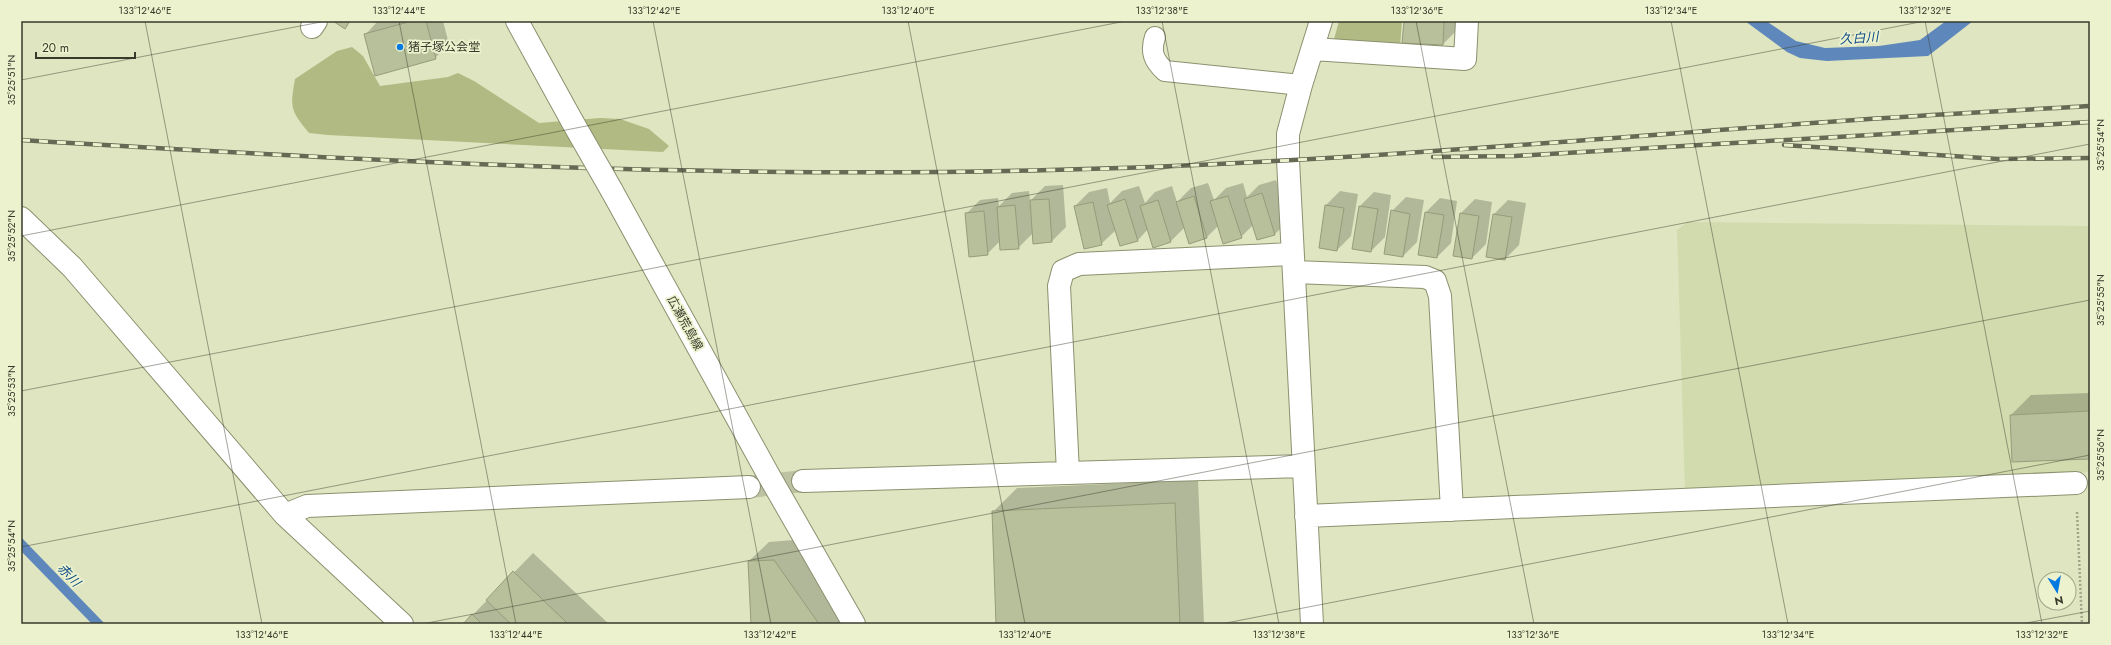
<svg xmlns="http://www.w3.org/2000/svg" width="2111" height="645" font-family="Jost,'Noto Sans JP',sans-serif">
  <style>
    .built { fill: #d2dbae }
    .green { fill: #b1ba82 }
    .water { fill: #5e88bb }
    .shadow { fill: #0003 }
    .building { fill: #b8bf9b; stroke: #969c7a }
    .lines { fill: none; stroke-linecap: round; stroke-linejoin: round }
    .street-tunnel { stroke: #bdc3a2; stroke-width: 22; stroke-dasharray: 22 11; stroke-linecap: butt }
    .lane-casing { stroke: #8b916f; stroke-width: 22 }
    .street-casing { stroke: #8b916f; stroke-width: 24 }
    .secondary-casing { stroke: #8b916f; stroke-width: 24 }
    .path { stroke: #a0a588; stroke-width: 2.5; stroke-dasharray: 2 2; stroke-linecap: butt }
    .lane { stroke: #fff; stroke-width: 20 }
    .street { stroke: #fff; stroke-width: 22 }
    .secondary { stroke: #fff; stroke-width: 22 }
    .rail-casing { stroke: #666a55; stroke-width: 4.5 }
    .rail { stroke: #ebf2cd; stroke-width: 3; stroke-dasharray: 9; stroke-linecap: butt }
    .secondary-bridge-casing { stroke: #8b916f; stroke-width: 24; stroke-linecap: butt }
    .secondary-bridge { stroke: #fff; stroke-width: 22 }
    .ticks { fill: none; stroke: #373a2b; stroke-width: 1; stroke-opacity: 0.45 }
    .poi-dot { fill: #0179e0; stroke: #ebf2cd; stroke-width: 1.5 }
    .labels { text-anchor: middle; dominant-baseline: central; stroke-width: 3.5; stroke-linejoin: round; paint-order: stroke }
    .poi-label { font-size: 12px; fill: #373a2b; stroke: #ebf2cd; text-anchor: start }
    .street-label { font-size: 12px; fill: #373a2b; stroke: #ebf2cd }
    .water-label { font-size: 13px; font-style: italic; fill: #0a4a88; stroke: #ebf2cd }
    .neatline { fill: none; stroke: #373a2b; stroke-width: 1.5 }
    .ticks-label { font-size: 10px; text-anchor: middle; fill: #373a2b }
  </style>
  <rect width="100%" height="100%" fill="#dee5c0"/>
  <path class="built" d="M1687 222 2090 226V472L1685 490 1677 230Z"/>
  <path class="green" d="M1339 21H1402L1400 47 1333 43Z
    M352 47 363 56 380 86 448 77 458 73 474 81 539 123 600 118 620 119 649 129 669 146 663 152 328 135 309 133C290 110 290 108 295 79L337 51Z"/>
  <path class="water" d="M1745 21H1766L1796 41 1825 48 1879 46 1920 40 1946 21H1973L1928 56 1827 61 1800 58 1787 52Z
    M21 537 105 624H92L21 551Z"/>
  <path class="shadow" d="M378 21H443L449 44 435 58 365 35Z
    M1405 21H1457V30L1443 44Z
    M1276 180 1289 220 1275 234 1258 239 1253 225 1241 237 1219 225 1207 237 1185 227 1171 241 1154 246 1148 229 1138 240 1121 245 1116 230 1101 244 1075 206 1089 192 1107 188 1110 203 1122 191 1139 186 1145 203 1155 192 1172 186 1177 202 1191 188 1208 183 1214 200 1226 188 1243 183 1247 197 1259 185Z
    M1063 185 1066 227 1052 241 1034 243 1033 233 1018 248 1000 241 987 254 966 214 980 200 998 198 999 206 1012 193 1029 191 1030 201 1045 186Z
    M1340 191 1358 194 1351 236 1337 250 1326 205Z
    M1374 192 1391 195 1385 237 1371 251 1353 248 1360 206Z
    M1406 197 1424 200 1417 242 1403 256 1392 211Z
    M1440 198 1457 201 1451 243 1437 257 1426 212Z
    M1475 199 1492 202 1486 244 1472 258 1461 213Z
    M1508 200 1526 203 1519 245 1505 259 1487 256 1494 214Z
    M2090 393V458L2011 415 2031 395Z
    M1198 480 1204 624H997L993 512 1017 488Z
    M794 540 852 624H752L749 561 769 542Z
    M533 553 609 624H464Z"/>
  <path class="building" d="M333 21H350L345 29Z
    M412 21H426L436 59 375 76 364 34Z
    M1404 21H1444L1443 45 1402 43Z
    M1262 193 1275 235 1257 240 1244 199Z
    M1194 196 1207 238 1189 244 1176 202Z
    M1228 196 1242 238 1223 244 1210 201Z
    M1049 199 1052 242 1033 244 1030 200Z
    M1125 199 1138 241 1120 246 1107 205Z
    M1158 200 1171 242 1153 248 1140 206Z
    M1093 202 1102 245 1084 249 1074 206Z
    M1015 205 1019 249 1000 250 997 207Z
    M1325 205 1344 208 1337 251 1319 248Z
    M1359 206 1378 209 1371 252 1352 249Z
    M1391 210 1410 214 1403 257 1384 254Z
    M984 211 988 255 969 257 965 213Z
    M1425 212 1444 215 1437 258 1418 255Z
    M1460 213 1479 216 1472 259 1453 256Z
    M1493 214 1512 217 1505 260 1486 257Z
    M2090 411V459L2012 462 2010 415Z
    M1175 503 1180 624H996L992 511Z
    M774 560 819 624H751L748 561Z
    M513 571 568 624H511L486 600Z
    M472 614 482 624H463Z"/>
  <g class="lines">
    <path class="street-tunnel" d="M749 487 803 481"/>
    <g class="lane-casing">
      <path id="lane" d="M1155 37C1150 52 1154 61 1165 71L1301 85"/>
    </g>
    <g class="street-casing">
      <path id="street" d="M312 27 316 21
        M1313 49 1465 59 1467 21
        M21 218 72 267 285 515 402 624
        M1294 272 1425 277 1435 281 1440 296 1452 510
        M1068 473 1059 286 1063 271 1079 264 1292 254
        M803 481 1303 466
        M285 515 307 506 749 487
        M1306 516 2076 483
        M1312 624 1288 160V134L1301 85 1321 21"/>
    </g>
    <g class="secondary-casing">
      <path id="secondary" d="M517 21 572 121
        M612 191 768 474 854 624"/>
    </g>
    <path class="path" d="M2077 512 2082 624"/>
    <use href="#lane" class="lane"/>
    <use href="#street" class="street"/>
    <use href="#secondary" class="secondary"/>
    <g class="rail-casing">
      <path id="rail" d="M21 140C364 161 708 179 1051 170 1315 164 1578 140 1841 121 1924 115 2007 111 2090 106
        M1784 145 1998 159 2090 158
        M1433 157 1515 156 2090 122"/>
    </g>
    <use href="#rail" class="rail"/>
    <g class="secondary-bridge-casing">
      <path id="secondary-bridge" d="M572 121 612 191"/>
    </g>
    <use href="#secondary-bridge" class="secondary-bridge"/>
  </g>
  <path class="ticks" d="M145 21 262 624M399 21 516 624M653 21 771 624M908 21 1025 624M1162 21 1279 624M1416 21 1534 624M1671 21 1788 624M1925 21 2042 624M21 80 326 21M21 236 1126 21M21 391 1925 21M21 547 2090 144M422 624 2090 300M1221 624 2090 455M2021 624 2090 611"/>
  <circle class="poi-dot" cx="400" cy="47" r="4"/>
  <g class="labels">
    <g class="poi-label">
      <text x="408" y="47">猪子塚公会堂</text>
    </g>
    <g class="street-label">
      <text transform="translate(685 323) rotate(61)">広瀬荒島線</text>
    </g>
    <g class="water-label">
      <text transform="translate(1859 38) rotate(-4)">久白川</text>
      <text transform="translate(69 575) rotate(46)">赤川</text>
    </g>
  </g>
  <rect width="2111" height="645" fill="none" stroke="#ebf2cd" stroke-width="44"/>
  <g transform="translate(2057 591) rotate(169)"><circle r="19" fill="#ebf2cd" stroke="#a3a88c"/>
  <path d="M0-3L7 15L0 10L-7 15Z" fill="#0179e0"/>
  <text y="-6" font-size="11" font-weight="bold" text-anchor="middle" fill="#373a2b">N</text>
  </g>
  <path d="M36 52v6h99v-6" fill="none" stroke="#373a2b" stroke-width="2"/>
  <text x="42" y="52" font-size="12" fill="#373a2b" stroke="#ebf2cd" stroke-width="3" paint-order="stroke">20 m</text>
  <rect x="22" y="22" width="2067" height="601" class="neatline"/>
  <g class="ticks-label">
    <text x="145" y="14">133°12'46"E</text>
    <text x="399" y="14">133°12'44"E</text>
    <text x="654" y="14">133°12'42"E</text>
    <text x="908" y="14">133°12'40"E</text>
    <text x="1162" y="14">133°12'38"E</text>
    <text x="1417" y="14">133°12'36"E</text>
    <text x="1671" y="14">133°12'34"E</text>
    <text x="1925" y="14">133°12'32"E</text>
    <text transform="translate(11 80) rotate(-90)" y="4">35°25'51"N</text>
    <text transform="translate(2100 145) rotate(-90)" y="4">35°25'54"N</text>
    <text transform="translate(11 236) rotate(-90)" y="4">35°25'52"N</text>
    <text transform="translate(2100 300) rotate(-90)" y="4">35°25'55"N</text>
    <text transform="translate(11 391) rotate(-90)" y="4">35°25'53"N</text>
    <text transform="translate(2100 455) rotate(-90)" y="4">35°25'56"N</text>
    <text transform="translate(11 546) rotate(-90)" y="4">35°25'54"N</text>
    <text x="262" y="638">133°12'46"E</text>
    <text x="516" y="638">133°12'44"E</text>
    <text x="770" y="638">133°12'42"E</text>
    <text x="1025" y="638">133°12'40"E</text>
    <text x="1279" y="638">133°12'38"E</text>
    <text x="1533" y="638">133°12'36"E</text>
    <text x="1788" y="638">133°12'34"E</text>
    <text x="2042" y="638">133°12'32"E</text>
  </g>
</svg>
